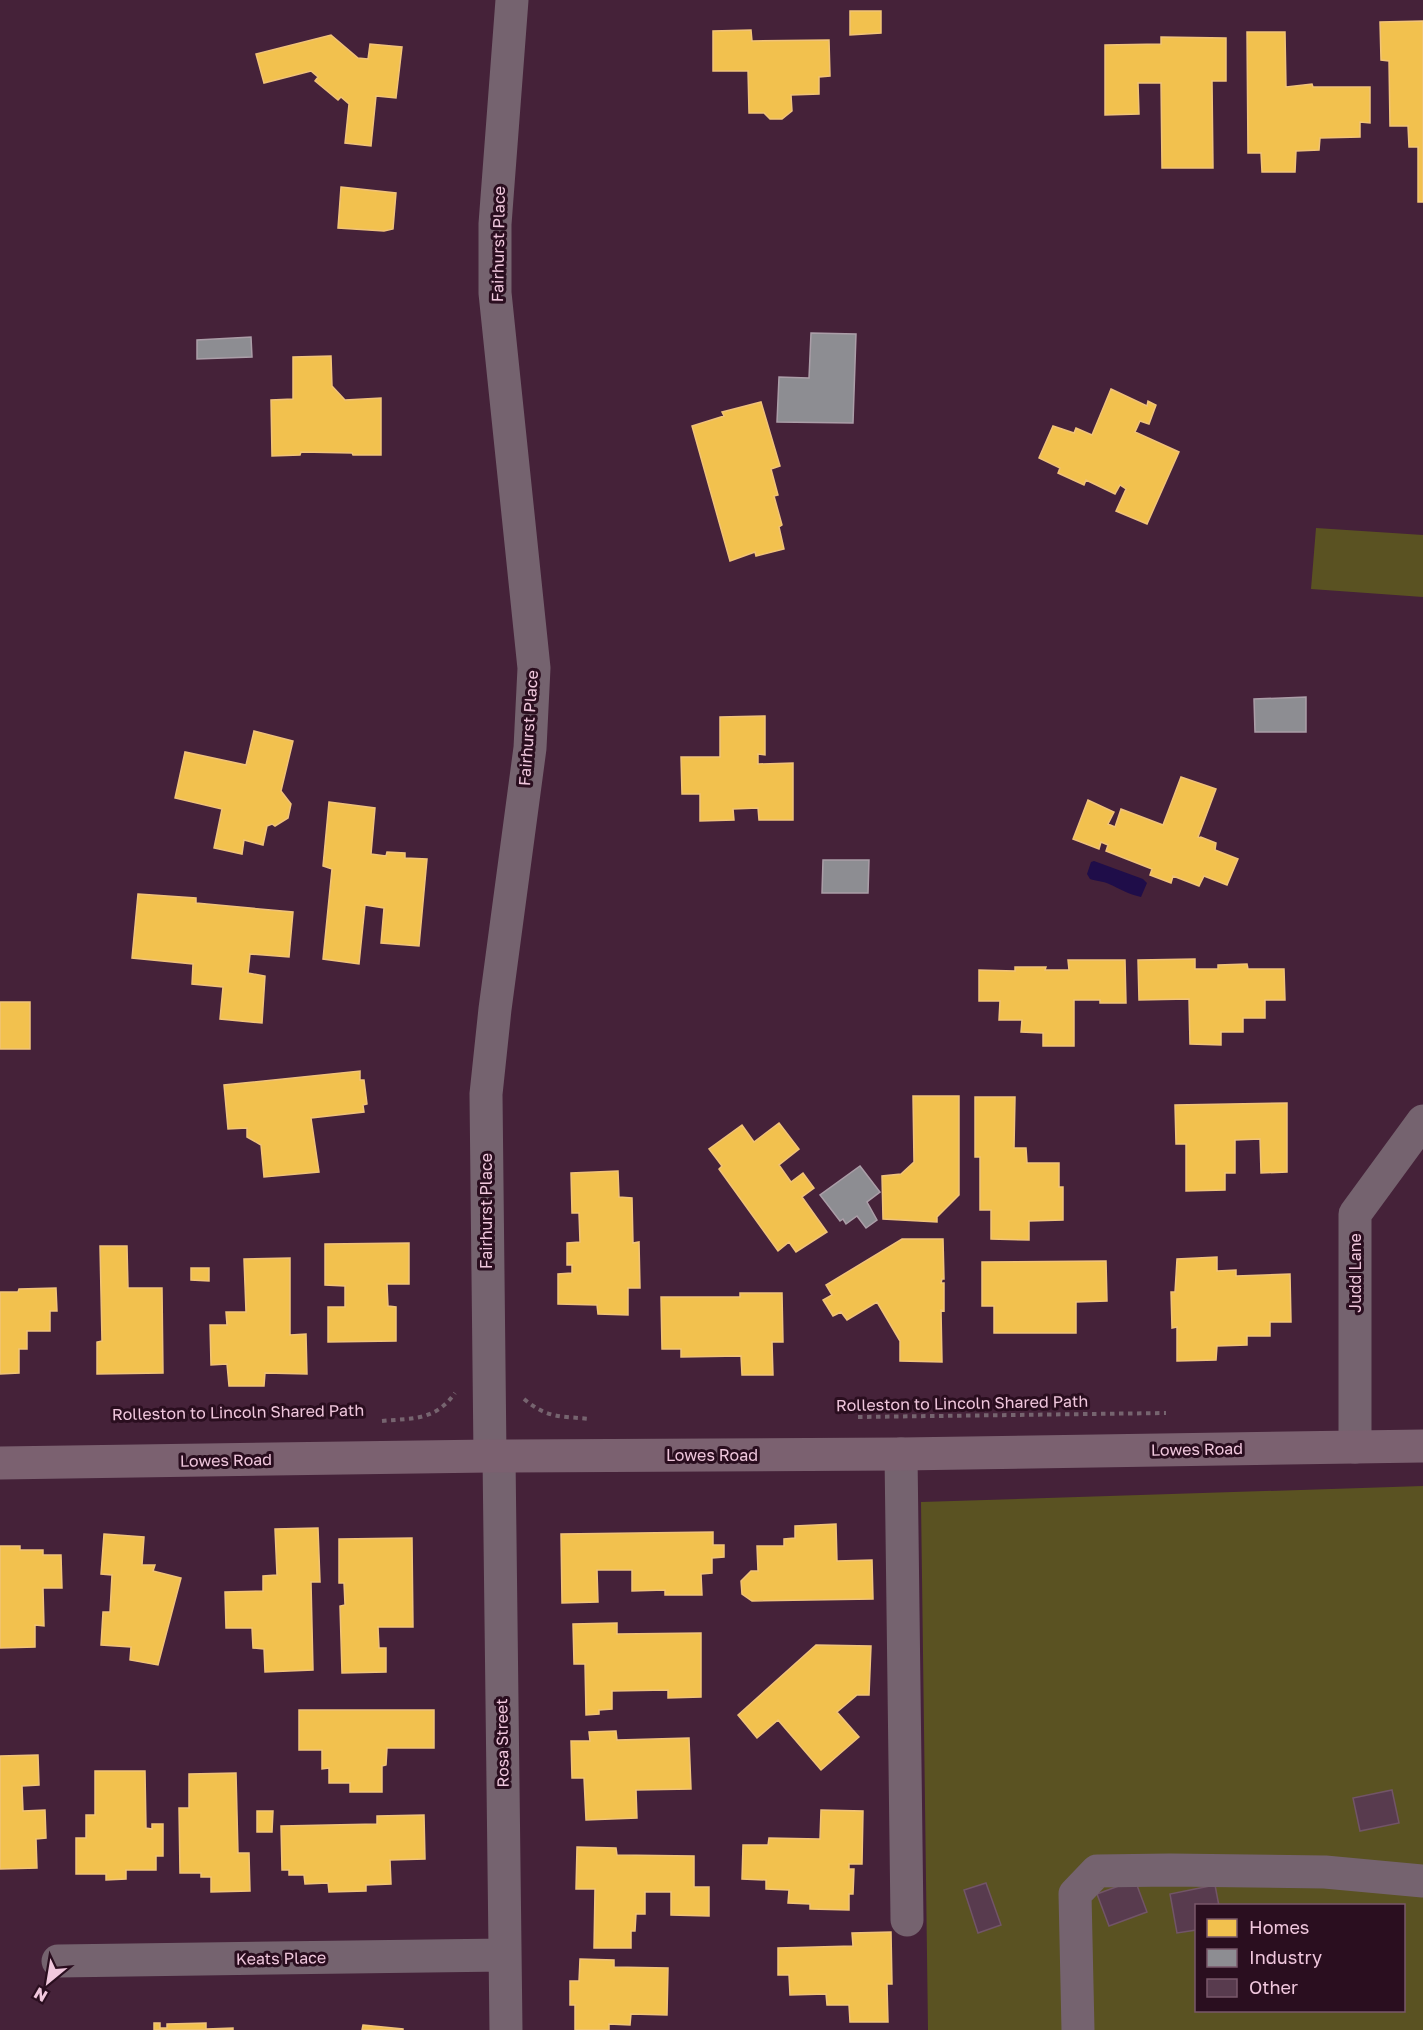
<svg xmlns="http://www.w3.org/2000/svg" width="1423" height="2030" font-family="'Golos Text',sans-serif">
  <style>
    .green { fill: #5a5222; fill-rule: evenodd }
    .water { fill: #1f0d49 }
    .homes { fill: #f2c14e; stroke: #f1c379; stroke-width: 1.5 }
    .industry { fill: #8d8d92; stroke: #ab9ea8; stroke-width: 1.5 }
    .building { fill: #583b4e; stroke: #725567; stroke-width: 1.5 }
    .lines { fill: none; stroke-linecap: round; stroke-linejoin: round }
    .path { stroke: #76646f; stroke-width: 4; stroke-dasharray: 4.5 4.5; stroke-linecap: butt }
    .minor { stroke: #75636f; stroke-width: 33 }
    .major { stroke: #7b6170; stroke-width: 33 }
    .labels { text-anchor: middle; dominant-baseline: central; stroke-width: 6; stroke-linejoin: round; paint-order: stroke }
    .street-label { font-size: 16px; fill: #f0c7dd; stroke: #2a0e1f }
  </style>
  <rect width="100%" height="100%" fill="#452239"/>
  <path class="green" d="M1316 528 1423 535V597L1311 589Z
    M1423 1486V2030H928L921 1502ZM1196 1906H1404V2010H1196Z"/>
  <path class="water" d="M1094 861 1143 879 1147 883 1141 897C1128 894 1120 889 1109 884 1103 881 1096 881 1090 879L1087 874 1091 862Z"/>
  <path class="homes" d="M850 11H881V33L850 35Z
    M1423 21V202H1418V147H1409L1408 126H1390L1389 61 1381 60 1380 22Z
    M751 30 752 41 829 40 830 76 819 77V94L791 95 792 111 782 119H770L764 113H749L748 71H713V31Z
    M1247 32H1285L1286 87 1312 84 1313 87H1370V123L1360 122V137L1320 138 1319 150 1296 151 1295 172H1262L1261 153H1248Z
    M331 35 358 58 368 59 370 44 402 47 396 98 376 96 371 146 345 143 349 104 341 97 338 100 315 81 318 77 311 71 264 83 256 54Z
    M1161 37 1226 38V81H1212L1213 168H1162L1161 83H1138L1139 114 1105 115V45L1161 44Z
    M341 187 396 193 393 229 384 231 338 228Z
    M331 356 332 386 345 400 381 398V455H353L352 453 301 452 300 455 272 456 271 400 293 399V357Z
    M1111 389 1147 406 1148 401 1156 405 1149 424 1140 421 1135 432 1179 452 1147 524 1116 511 1126 489 1120 485 1115 494 1086 480 1084 485 1058 473 1060 468 1039 458 1053 426 1074 433 1076 428 1092 435Z
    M761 402 780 466 771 469 778 495 774 496 782 525 779 527 784 549 756 556 755 552 730 561 692 426 724 416 722 412Z
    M765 716V755L758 754V764L793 763V820H759L758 808 733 809 734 820 700 821V794H682L681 757H720V717Z
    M254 731 293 741 281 791 291 804 288 818 275 826 272 824 267 826 263 845 244 840 242 854 214 848 222 809 175 798 185 752 246 765Z
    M1181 777 1216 789 1198 837 1201 838V837L1216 843 1215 850 1238 859 1227 885 1204 876 1199 886 1173 876 1171 883 1150 875 1152 869 1106 851 1108 845 1101 842 1099 849 1073 839 1088 800 1114 812 1108 824 1115 827 1121 809 1163 825Z
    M329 802 375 808 371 854 386 856 387 852 405 853V858L427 859 419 946 381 943 384 908 365 905 359 964 323 959 332 869 323 866Z
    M138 894 196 898V903L293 912 289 957 250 954 248 973 265 976 262 1023 220 1019 223 987 192 984 193 964 132 958Z
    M1195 959V969H1218V965L1247 964 1248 969H1284L1285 1000H1265V1018H1243V1032H1221V1045L1190 1044 1189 999 1139 1000 1138 960Z
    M1068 960H1125L1126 1003H1100V1000H1074V1046H1043V1033L1021 1032 1022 1020H999L1000 1001H979V970L1015 971V967H1046L1045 970H1069Z
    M0 1002H30V1049H0Z
    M360 1071V1080H364L367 1104 363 1105 364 1112 311 1118 319 1172 264 1177 261 1145 247 1137V1128L228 1129 224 1085Z
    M913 1096H959V1195L937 1217V1222L883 1219 882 1176 901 1174 914 1162Z
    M975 1097H1015L1014 1148H1026L1027 1163H1059V1187H1063V1220L1029 1221V1240L991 1239V1210H980V1157H975Z
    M1287 1103V1172L1261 1173 1260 1139 1235 1140V1173H1225V1190L1186 1191V1144H1176L1175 1105Z
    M779 1123 799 1149 779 1165 791 1182 803 1173 814 1188 802 1197 827 1232 796 1252 789 1242 778 1251 719 1169 722 1166 709 1149 742 1125 754 1142Z
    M618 1171 619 1197 632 1198 633 1243 639 1242 640 1288H628V1315L598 1314 597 1305 558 1304V1274L572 1273V1265H567V1243L580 1242 579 1213H572L571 1173Z
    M902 1239H943L944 1279H942L941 1283H944V1311L941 1310 942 1362 900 1361V1341L877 1302 847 1320 841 1312 833 1316 823 1300 832 1295 826 1285Z
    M409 1243V1284H387L388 1306 396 1307V1341L328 1342V1307H345V1286L325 1285V1244Z
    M100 1246H127L128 1288H162L163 1373 97 1374V1342L102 1341Z
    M1217 1257V1271L1236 1270V1276L1290 1274 1291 1322H1270V1336H1247V1345L1217 1346 1216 1360 1177 1361V1327L1172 1328 1171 1292H1175L1177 1259Z
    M290 1258V1335L306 1334 307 1374 265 1373 264 1386H229L227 1364 211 1365 210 1325H227L226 1312H246L244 1259Z
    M1106 1261 1107 1301 1076 1302V1333H994V1306H982V1262Z
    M191 1268H209V1281L191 1280Z
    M56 1288 57 1311H50V1331H27V1349H19V1373L0 1374V1292H18L19 1289Z
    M740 1293H782L783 1342H772L773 1375H742L741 1356 681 1357V1349H662L661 1297H740Z
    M836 1524 837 1561 872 1560 873 1599 752 1601 742 1594 741 1581 751 1571H758L757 1546H784V1539L795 1538V1526Z
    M318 1528 320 1582H311L313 1670 265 1672 264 1649 253 1648 252 1628H226L225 1592 263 1591V1576L277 1575 275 1529Z
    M713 1532V1545H724V1557L712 1558V1573L701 1574 702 1595H665V1590L632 1591V1570H597L598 1602 562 1603 561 1534Z
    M104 1534 144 1537 142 1565H155L153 1571 181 1578 158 1665 130 1660 131 1647 101 1645 103 1612H110L112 1575 101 1574Z
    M412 1538 413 1627H378L379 1648H386V1672L342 1673 340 1606 345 1605 344 1583H339V1539Z
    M0 1546H20V1550H43V1555H61L62 1588H43L44 1626 35 1625V1647L0 1648Z
    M617 1623V1634L701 1633V1697L668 1698V1690L612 1691V1709L599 1710V1714L586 1715 585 1664H574L573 1624Z
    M816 1645 871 1646 869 1695H857L837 1712 859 1737 821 1770 778 1720 757 1738 738 1715Z
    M299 1710H434V1748H387L386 1765 382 1766V1792H350V1783H329V1768L322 1769V1750H299Z
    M616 1731 617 1740 689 1738 691 1789 636 1790 637 1818 586 1820 584 1778H572L571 1741H590L589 1732Z
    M38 1755 39 1785 22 1786 23 1811 45 1810 46 1838 36 1839 37 1868 0 1869V1756Z
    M95 1771H145L146 1828 152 1829V1824H163V1856H156V1870H126V1879L106 1880V1874H76V1838H86V1815H95Z
    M236 1773 238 1853H249L250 1891 211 1892V1877H201V1873H180L179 1808H189V1774Z
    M821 1810 863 1811 862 1864H849V1869H854L853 1894H849V1910L810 1909V1904L788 1903 789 1890 766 1889V1880L742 1879 743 1845H768L769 1838 820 1839Z
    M257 1811H273L272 1832H257Z
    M424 1815 425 1859 390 1860 391 1884 366 1885V1891L329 1892 328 1883 305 1884 304 1875H289V1870H282L281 1826 377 1824V1816Z
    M577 1847 616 1848 617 1855 694 1856V1887H709V1916L671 1915V1892H645V1914H636L635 1931H631V1948H594L595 1889H576Z
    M891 1932 892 1984H887L888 2022H850L849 2005H827L826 1994 790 1995 789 1975H778V1948L853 1946 852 1933Z
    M580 1959 614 1960V1967L668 1968 667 2015 631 2014 630 2025 609 2024V2030H575V2005H570V1981H579Z
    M154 2023H160V2028H167V2024L206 2023V2029L233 2028V2030H154Z
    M363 2025 403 2029V2030H362Z"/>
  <path class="industry" d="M811 333 856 334 853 423 777 422 779 377 809 378Z
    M251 337 252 357 197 359V340Z
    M1306 697V732H1255L1254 699Z
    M823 860H869L868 893H822Z
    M860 1166 880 1192 867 1202 877 1220 866 1228 857 1216 846 1224 843 1219 840 1221 820 1195Z"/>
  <path class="building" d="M1392 1790 1399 1823 1360 1831 1353 1798Z
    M1135 1880 1147 1912 1109 1926 1097 1894Z
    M986 1883 1001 1925 978 1933 964 1890Z
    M1215 1885 1219 1906H1196V1930L1177 1933 1170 1894Z"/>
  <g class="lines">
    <path class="path" d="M524 1399C548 1419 561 1416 590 1419
      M858 1417 1166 1413
      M382 1421C413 1418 435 1421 455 1393"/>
    <path class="minor" d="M1355 1447V1214L1423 1121
      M901 1454 907 1920
      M490 1456 486 1094 495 1009 530 748 534 668 495 293V224L512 0
      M499 1456 506 2030
      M58 1961 505 1955
      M1078 2030 1075 1894 1097 1871 1170 1870 1325 1872 1423 1881"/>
    <path class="major" d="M0 1463 490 1456 901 1454 1423 1446"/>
  </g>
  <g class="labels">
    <g class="street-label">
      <text transform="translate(498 244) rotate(-89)">Fairhurst Place</text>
      <text transform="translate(528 728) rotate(-86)">Fairhurst Place</text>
      <text transform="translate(486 1211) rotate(-90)">Fairhurst Place</text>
      <text transform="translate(1355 1273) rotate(-90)">Judd Lane</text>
      <text transform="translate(962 1403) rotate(-1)">Rolleston to Lincoln Shared Path</text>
      <text transform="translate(238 1412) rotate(-1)">Rolleston to Lincoln Shared Path</text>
      <text transform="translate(1197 1449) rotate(-1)">Lowes Road</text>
      <text x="712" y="1455">Lowes Road</text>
      <text transform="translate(226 1460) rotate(-1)">Lowes Road</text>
      <text transform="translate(502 1743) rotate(-91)">Rosa Street</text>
      <text transform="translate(281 1958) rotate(-1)">Keats Place</text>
    </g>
  </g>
  <rect x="1195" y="1904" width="210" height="108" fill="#2a0e1f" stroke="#79586b" stroke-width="1.5"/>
  <rect x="1207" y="1919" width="30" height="18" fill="#f2c14e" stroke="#79586b" stroke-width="1.5"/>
  <text x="1249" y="1934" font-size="18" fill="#f0c7dd">Homes</text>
  <rect x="1207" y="1949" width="30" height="18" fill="#8d8d92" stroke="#79586b" stroke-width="1.5"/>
  <text x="1249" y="1964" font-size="18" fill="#f0c7dd">Industry</text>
  <rect x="1207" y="1979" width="30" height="18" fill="#583b4e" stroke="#79586b" stroke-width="1.5"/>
  <text x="1249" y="1994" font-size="18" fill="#f0c7dd">Other</text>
  <g transform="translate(48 1982) rotate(210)" stroke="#2a0e1f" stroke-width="4.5" paint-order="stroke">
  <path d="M0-4.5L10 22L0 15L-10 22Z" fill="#f0c7dd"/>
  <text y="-9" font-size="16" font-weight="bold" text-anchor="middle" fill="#f0c7dd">N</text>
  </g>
</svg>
